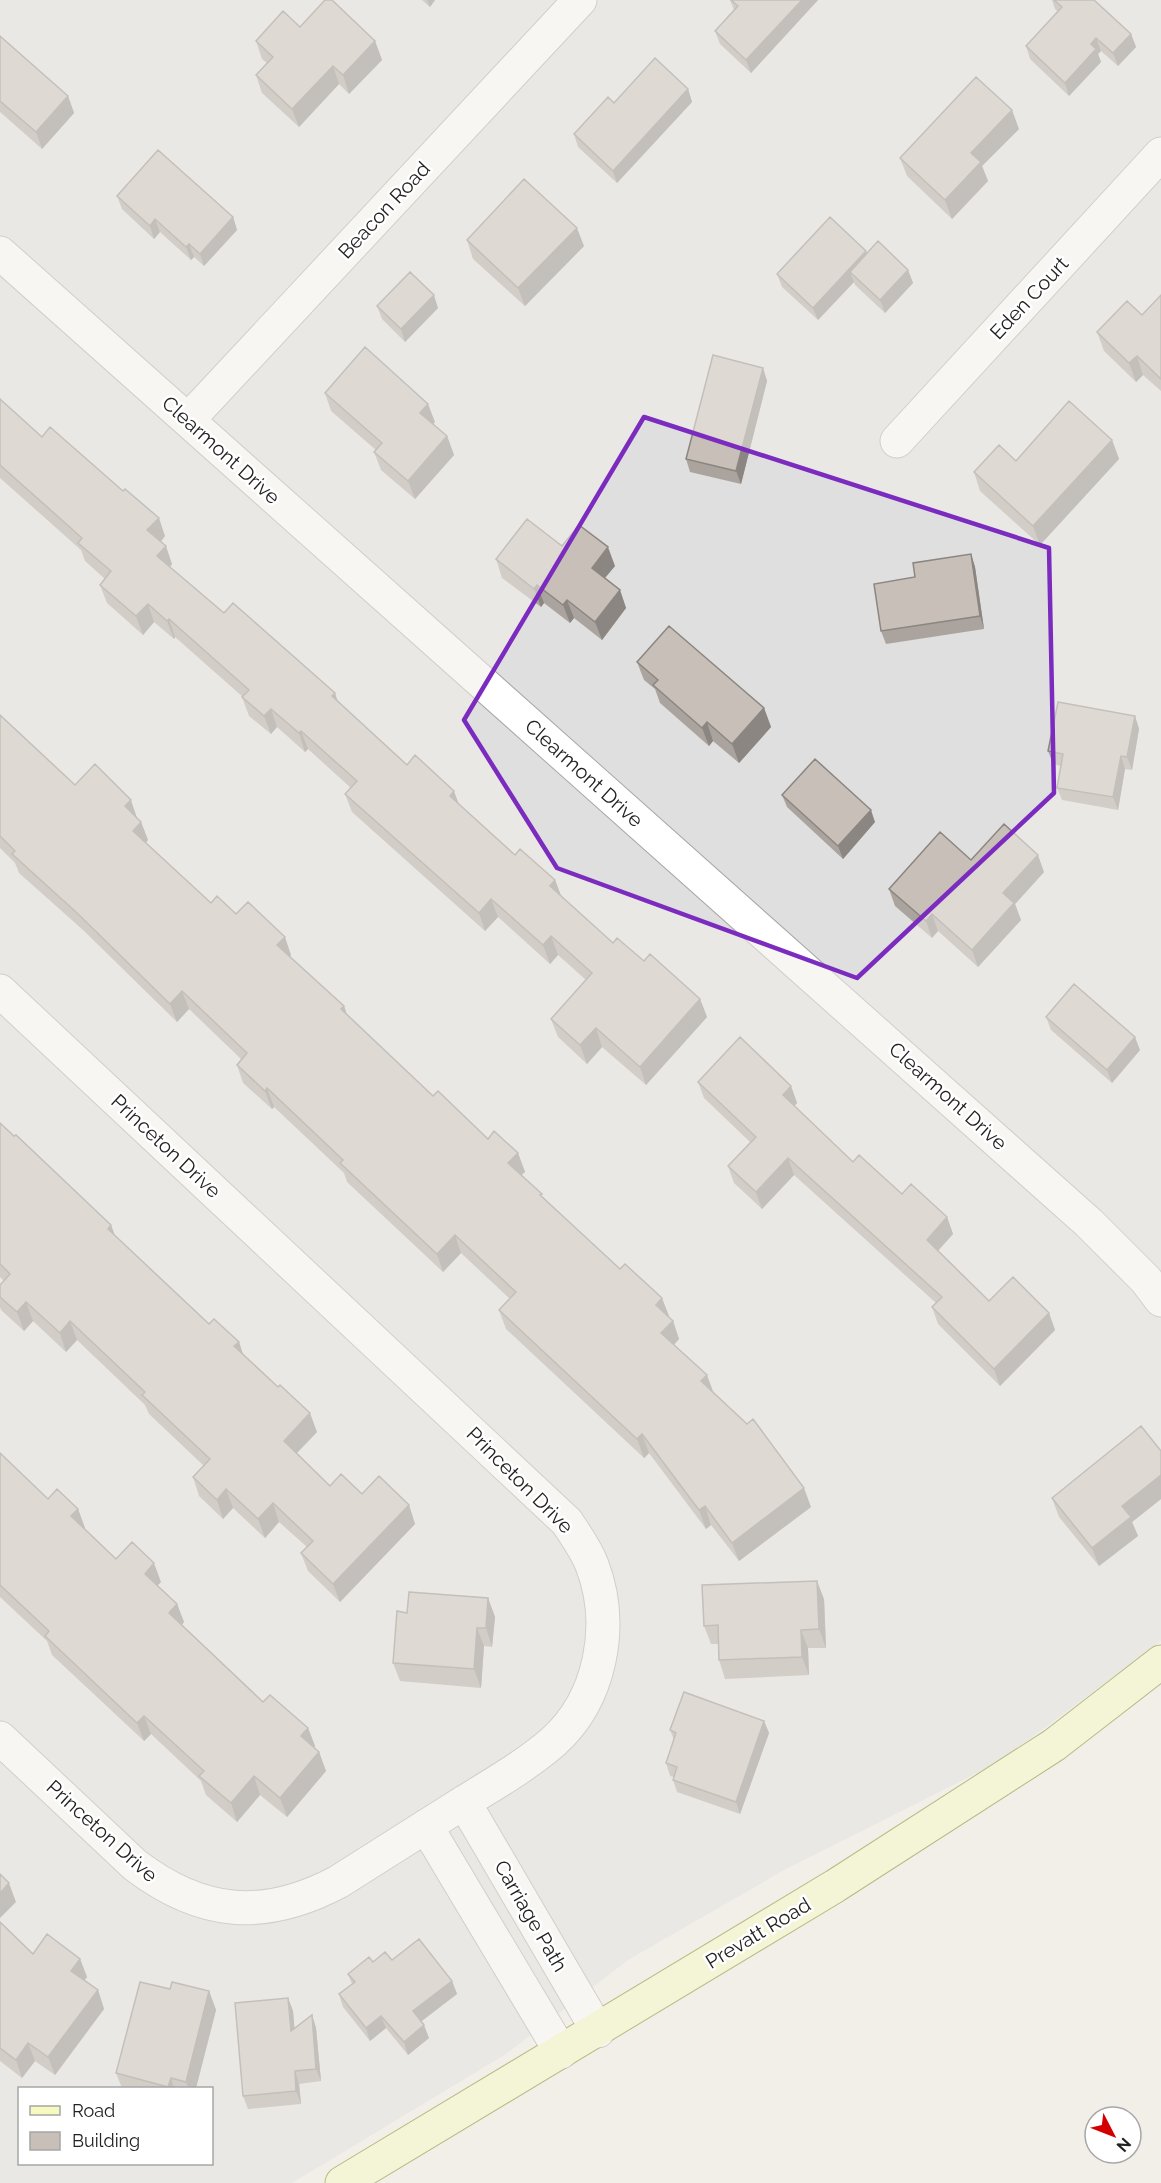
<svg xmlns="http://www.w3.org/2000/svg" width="1161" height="2183" font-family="Raleway,sans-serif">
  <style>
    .residential { fill: #e0dfdf; fill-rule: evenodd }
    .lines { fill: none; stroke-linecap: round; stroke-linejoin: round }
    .street-casing { stroke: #a9a9a9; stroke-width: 35 }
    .secondary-casing { stroke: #707d05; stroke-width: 35 }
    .street { stroke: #fff; stroke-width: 33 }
    .secondary { stroke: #f7fabf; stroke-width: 33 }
    .wall { fill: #aba49e }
    .shaded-wall { fill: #8b8681 }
    .building { fill: #c7bfb8; stroke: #8b8681; stroke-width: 1.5 }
    .marked { fill: none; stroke: #7b2cbf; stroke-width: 4.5; stroke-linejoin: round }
    .labels { text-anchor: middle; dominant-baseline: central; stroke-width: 5; stroke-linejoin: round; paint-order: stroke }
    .street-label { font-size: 20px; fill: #222; stroke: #fff }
  </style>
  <rect width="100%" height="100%" fill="#f2efe9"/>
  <path class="residential" d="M0 0H1161V1641L999 1762 786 1869 628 1960 506 2054 292 2183H0ZM20 2088H212V2164H20Z"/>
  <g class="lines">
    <g class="street-casing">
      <path id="street" d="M0 253 1089 1223 1146 1280 1161 1300
        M188 420 580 0
        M897 441 1161 154
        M0 991 567 1522C576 1536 586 1549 592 1565 615 1625 601 1699 553 1742 524 1767 490 1786 458 1806 418 1831 378 1857 338 1882 264 1921 202 1916 135 1865L0 1738
        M464 1802 598 2031
        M426 1826 561 2052"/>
    </g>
    <g class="secondary-casing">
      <path id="secondary" d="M342 2183 835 1886 1054 1745 1161 1662"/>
    </g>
    <use href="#street" class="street"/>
    <use href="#secondary" class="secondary"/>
  </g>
  <path class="wall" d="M422 0H435L430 7Z
    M730 0H818L751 73 720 44 715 31 734 10Z
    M1052 0H1094L1131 34 1136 47 1118 66 1101 51 1098 54 1101 62 1069 96 1030 59 1026 46 1058 12 1055 9Z
    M300 27 375 41 382 60 349 94 339 84 299 127 262 93 256 75 267 63 262 59 256 41Z
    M0 36 68 96 74 113 42 149 0 112Z
    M688 89 692 102 617 183 578 147 574 134 614 103Z
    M1019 129 982 166 988 181 952 219 907 176 900 158Z
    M117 196 233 217 237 230 204 266 194 257 191 260 160 232 154 239 122 209Z
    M467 240 584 246 525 306 473 259Z
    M867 253 908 270 913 283 885 313 855 285 854 282 818 320 782 287 777 274Z
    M1161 295V391L1143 375 1136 382 1104 351 1097 332 1142 315Z
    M377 306 438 308 405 342 382 319Z
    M763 368 767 381 741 484 690 472 686 459Z
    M325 393 435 422 433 424 447 436 454 455 415 499 381 470 374 452 376 450 331 411Z
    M0 399 42 437 165 536 161 542 172 564 170 567 224 613 338 701 407 765 459 805 515 855 555 880 561 896 613 943 644 961 700 999 707 1017 646 1085 602 1047 587 1064 558 1037 551 1019 586 980 558 955 550 964 498 917 485 931 352 812 345 794 351 788 308 749 305 752 277 727 271 734 249 716 242 697H243L175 637 174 639 154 622 143 635 107 603 100 585 105 579 85 561 81 550 0 478Z
    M1112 440 1119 459 1040 545 980 491 974 472 1016 461Z
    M562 546 615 566 605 578 620 590 626 608 602 640 574 618 570 623 544 603 541 607 502 578 496 559Z
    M971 554 975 567 984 629 886 644 881 631 915 577Z
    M637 662 764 708 771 727 739 763 713 741 709 746 660 703 655 689 644 680Z
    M0 715 75 785 137 818 141 822 148 840 146 843 211 903 236 914 291 955 290 957 344 1006 347 1015 433 1096 488 1139 518 1153 525 1172 521 1175 544 1198 669 1316V1317L673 1321 679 1339 674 1345 713 1392 811 1507 739 1561 711 1525 706 1529 649 1453 644 1458 506 1329 499 1310 510 1299 461 1253 443 1272 347 1182 344 1173 274 1107 272 1109 243 1083 237 1065 241 1059 189 1009 177 1022 83 930 19 873 15 863 0 848Z
    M1135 716 1139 729 1132 770 1125 769 1118 810 1062 800 1057 788 1061 766 1053 764 1048 751Z
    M782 795 875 822 843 859 787 807Z
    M971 860 1044 872 1015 904 1021 920 978 967 938 931 932 938 895 906 889 889Z
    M1046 1017 1140 1050 1112 1083 1051 1030Z
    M698 1082 791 1086 797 1103 794 1106 853 1162 902 1194 947 1217 953 1234 938 1251 989 1301 1049 1313 1055 1330 1000 1386 938 1324 932 1307 936 1303 794 1175 762 1209 734 1183 728 1166 750 1142 704 1098Z
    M0 1123 111 1225 115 1236 209 1324 239 1342 243 1355 317 1432 297 1453 330 1486 409 1505 415 1524 340 1602 308 1571 301 1553 307 1547 279 1522 265 1538 233 1508 223 1519 199 1496 193 1477 204 1466 149 1414 145 1405 77 1340 66 1352 33 1321 24 1331 1 1310 0 1307V1285L4 1281 0 1277Z
    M1161 1451V1499L1132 1522 1138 1536 1099 1566 1059 1517 1052 1498Z
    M0 1453 48 1499 78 1509 85 1528H84L116 1559 161 1582 157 1585 177 1604 184 1622 182 1625 263 1702 308 1728 315 1746 314 1747 319 1752 326 1771 287 1817 260 1795 237 1822 206 1795 201 1781 151 1734 144 1741 52 1655 47 1641 0 1597Z
    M488 1598 495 1617 492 1647 484 1646 481 1688 400 1681 393 1663 407 1613Z
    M824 1599 826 1648H808L809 1675 725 1679 719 1660 718 1644H711L704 1626Z
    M764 1721 769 1733 740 1814 677 1792 673 1780 674 1777 670 1776 666 1763 674 1740 670 1730Z
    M0 1922 33 1954 80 1959 87 1977 84 1981 98 1990 104 2009 55 2075 35 2061 22 2078 0 2061Z
    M392 1960 452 1981 457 1994 421 2021 429 2038 408 2055 386 2028 370 2041 343 2007 339 1994 352 1984 348 1974 373 1962Z
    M170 1989 209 1991 216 2010 196 2088H122L116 2073Z
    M288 1998 293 2011 294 2028 312 2015 316 2028 321 2081 299 2084 301 2104 248 2109 243 2096Z"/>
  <path class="shaded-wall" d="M427 0H435L430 7Z
    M802 0H818L751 73 746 60Z
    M1131 34 1136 47 1118 66 1113 53Z
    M1096 38 1101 51 1098 54 1101 62 1069 96 1065 83 1091 44Z
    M375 41 382 60 349 94 343 75Z
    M333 66 339 84 299 127 292 109Z
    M688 89 692 102 617 183 613 171Z
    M68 96 74 113 42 149 36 132Z
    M1012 110 1019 129 982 166 988 181 952 219 945 200 971 153Z
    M233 217 237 230 204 266 200 254Z
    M155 219 160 232 154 239 150 226Z
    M577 228 584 246 525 306 518 288Z
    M189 244 194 257 191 260 186 247Z
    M866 251 871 264 850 272 854 282 818 320 813 308Z
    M908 270 913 283 885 313 880 300Z
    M434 295 438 308 405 342 401 329Z
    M1137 356 1143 375 1136 382 1129 363Z
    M763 368 767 381 741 484 736 471Z
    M428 404 435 422 427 431 420 413Z
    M447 436 454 455 415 499 408 481Z
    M1112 440 1119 459 1040 545 1033 526Z
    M159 518 165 536 154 549 147 530Z
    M166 546 172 564 164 574 157 556Z
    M608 547 615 566 598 586 592 568Z
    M971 554 975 567 984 629 980 616Z
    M537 585 544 603 541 607 534 589Z
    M620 590 626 608 602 640 595 622Z
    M567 600 574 618 570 623 563 605Z
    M148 604 154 622 143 635 136 616Z
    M169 619 175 637 174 639 167 621Z
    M335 693 341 711 332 696Z
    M764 708 771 727 739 763 732 744Z
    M271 709 277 727 271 734 264 716Z
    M1135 716 1139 729 1132 770 1127 757Z
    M707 722 713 741 709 746 702 728Z
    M301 731 308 749 305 752 299 733Z
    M1121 756 1125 769 1118 810 1113 797Z
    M454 791 461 810 450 796Z
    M131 800 137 818 125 806Z
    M871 810 875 822 843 859 838 846Z
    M141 822 148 840 140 849 133 831Z
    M1038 855 1044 872 1015 904 1021 920 978 967 972 950 1003 893Z
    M555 880 562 898 550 886Z
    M491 899 498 917 485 931 479 913Z
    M932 914 938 931 932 938 926 921Z
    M551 936 558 955 550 964 543 945Z
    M285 937 291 955 284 963 277 945Z
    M182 991 189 1009 177 1022 170 1004Z
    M700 999 707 1017 646 1085 640 1067Z
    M344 1006 350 1024 341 1009Z
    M596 1028 602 1047 587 1064 580 1045Z
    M1135 1037 1140 1050 1112 1083 1107 1070Z
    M791 1086 797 1103 789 1112 783 1095Z
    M267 1088 274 1107 272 1109 265 1091Z
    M518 1153 525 1172 515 1181 508 1163Z
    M788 1158 794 1175 762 1209 756 1192Z
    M947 1217 953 1234 933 1256 927 1240Z
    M111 1225 118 1244 108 1229Z
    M455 1235 461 1253 443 1272 437 1254Z
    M662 1298 669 1316 663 1324 656 1305Z
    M26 1302 33 1321 24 1331 17 1312Z
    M1049 1313 1055 1330 1000 1386 994 1369Z
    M70 1321 77 1340 66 1352 60 1333Z
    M673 1321 679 1339 668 1351 661 1333Z
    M239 1342 245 1360 234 1346Z
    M707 1375 714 1394 701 1381Z
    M310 1413 317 1432 291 1459 284 1441Z
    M642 1434 649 1453 644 1458 637 1439Z
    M1161 1475V1499L1132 1522 1138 1536 1099 1566 1092 1548 1122 1506Z
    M804 1488 811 1507 739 1561 732 1543Z
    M226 1489 233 1508 223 1519 217 1500Z
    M273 1503 279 1522 265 1538 258 1519Z
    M409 1505 415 1524 340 1602 333 1584Z
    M705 1506 711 1525 706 1529 699 1510Z
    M78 1509 85 1528 78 1534 71 1516Z
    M154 1563 161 1582 151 1592 145 1574Z
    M817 1581 824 1599 826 1648 819 1629Z
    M488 1598 495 1617 492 1647 486 1628Z
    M177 1604 184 1622 175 1632 169 1613Z
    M477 1628 484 1646 481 1688 474 1669Z
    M801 1630 808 1648 809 1675 802 1657Z
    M144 1716 151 1734 144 1741 137 1723Z
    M764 1721 769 1733 740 1814 736 1802Z
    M308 1728 315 1746 307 1755 301 1736Z
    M319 1752 326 1771 287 1817 280 1798Z
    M254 1776 260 1795 237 1822 231 1803Z
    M9 1883 16 1902 0 1918V1893Z
    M80 1959 87 1977 78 1989 71 1971Z
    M452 1981 457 1994 418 2024 413 2011Z
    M98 1990 104 2009 55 2075 48 2057Z
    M209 1991 216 2010 196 2088H188L186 2082Z
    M288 1998 293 2011 296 2044 291 2031Z
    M312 2015 316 2028 321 2081 316 2069Z
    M381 2016 386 2028 370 2041 366 2028Z
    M424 2025 429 2038 408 2055 404 2042Z
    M28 2043 35 2061 22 2078 16 2060Z
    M295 2071 299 2084 301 2104 296 2091Z
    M171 2078 174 2088H169L168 2087Z"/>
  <path class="building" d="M325 0H332L375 41 343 75 333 66 292 109 256 75 273 57 256 41 283 11 300 27Z
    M731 0H802L746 60 715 31 738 6Z
    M1054 0H1094L1131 34 1113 53 1096 38 1091 44 1096 49 1065 83 1026 46 1062 7Z
    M0 36 68 96 36 132 0 101Z
    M655 58 688 89 613 171 574 134 608 97 614 103Z
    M976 77 1012 110 971 153 981 162 945 200 900 158Z
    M158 150 233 217 200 254 189 244 186 247 155 219 150 226 117 196Z
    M524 179 577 228 518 288 467 240Z
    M830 217 866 251 813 308 777 274Z
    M878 241 908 270 880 300 850 272Z
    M410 272 434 295 401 329 377 306Z
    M1161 295V379L1137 356 1129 363 1097 332 1127 301 1142 315Z
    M365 347 428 404 420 413 447 436 408 481 374 452 382 443 325 393Z
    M713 355 763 368 736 471 686 459Z
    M0 399 42 437 50 427 123 491 125 489 159 518 147 530 166 546 157 556 224 613 233 603 335 693 332 696 407 765 415 755 454 791 450 796 515 855 520 849 555 880 550 886 613 943 617 938 644 961 650 954 700 999 640 1067 596 1028 580 1045 551 1019 592 973 551 936 543 945 491 899 479 913 345 794 357 781 301 731 299 733 271 709 264 716 242 697 249 690 169 619 167 621 148 604 136 616 100 585 111 571 78 543 82 538 0 465Z
    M1069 401 1112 440 1033 526 974 472 999 445 1016 461Z
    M527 519 562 546 579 525 608 547 592 568 620 590 595 622 567 600 563 605 537 585 534 589 496 559Z
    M971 554 980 616 881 631 874 584 915 577 913 563Z
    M669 626 764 708 732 744 707 722 702 728 653 685 658 680 637 662Z
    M1058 702 1135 716 1127 757 1121 756 1113 797 1057 788 1063 754 1048 751Z
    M0 715 75 785 95 764 131 800 125 806 141 822 133 831 211 903 217 896 236 914 248 902 285 937 277 945 344 1006 341 1009 433 1096 438 1091 488 1139 494 1131 518 1153 508 1163 542 1194 540 1195 620 1269 625 1264 662 1298 656 1305 673 1321 661 1333 707 1375 701 1381 747 1424 753 1419 804 1488 732 1543 705 1506 699 1510 642 1434 637 1439 499 1310 516 1292 455 1235 437 1254 340 1163 343 1160 267 1088 265 1091 237 1065 247 1053 182 991 170 1004 76 912 12 854 15 851 0 836Z
    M815 759 871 810 838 846 782 795Z
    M1004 824 1038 855 1003 893 1014 903 972 950 932 914 926 921 889 889 940 832 971 860Z
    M1074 984 1135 1037 1107 1070 1046 1017Z
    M740 1037 791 1086 783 1095 853 1162 859 1155 902 1194 911 1184 947 1217 927 1240 989 1301 1013 1277 1049 1313 994 1369 932 1307 942 1297 788 1158 756 1192 728 1166 756 1137 698 1082Z
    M0 1123 14 1136 16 1135 111 1225 108 1229 209 1324 214 1319 239 1342 234 1346 278 1387 280 1385 310 1413 284 1441 330 1486 341 1474 362 1494 379 1476 409 1505 333 1584 301 1553 313 1541 273 1503 258 1519 226 1489 217 1500 193 1477 210 1459 142 1395 145 1392 70 1321 60 1333 26 1302 17 1312 0 1297V1285L10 1274 0 1264Z
    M1141 1426 1161 1451V1475L1122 1506 1131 1517 1092 1548 1052 1498Z
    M0 1453 48 1499 57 1489 78 1509 71 1516 116 1559 132 1542 154 1563 145 1574 177 1604 169 1613 263 1702 270 1695 308 1728 301 1736 319 1752 280 1798 254 1776 231 1803 199 1776 204 1771 144 1716 137 1723 45 1636 49 1631 0 1585Z
    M817 1581 819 1629 801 1630 802 1657 719 1660 718 1625 704 1626 702 1585Z
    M409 1592 488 1598 486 1628H477L474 1669 393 1663 397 1611 407 1613Z
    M684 1692 764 1721 736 1802 673 1780 677 1767 666 1763 676 1733 670 1730Z
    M0 1874 9 1883 0 1893Z
    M0 1922 33 1954 47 1934 80 1959 71 1971 98 1990 48 2057 28 2043 16 2060 0 2048Z
    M419 1939 452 1981 413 2011 424 2025 404 2042 381 2016 366 2028 339 1994 355 1982 348 1974 369 1957 373 1962 385 1952 392 1960Z
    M140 1982 170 1989 172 1982 209 1991 186 2082 171 2078 168 2087 116 2073Z
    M288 1998 291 2031 312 2015 316 2069 295 2071 296 2091 243 2096 235 2003Z"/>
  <path d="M0 0H1161V2183H0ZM644 417 1049 548 1054 793 857 978 557 868 464 720Z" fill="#f2efe9" fill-opacity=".55" fill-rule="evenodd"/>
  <path class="marked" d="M644 417 1049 548 1054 793 857 978 557 868 464 720Z"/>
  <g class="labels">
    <g class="street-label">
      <text transform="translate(384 210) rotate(-47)">Beacon Road</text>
      <text transform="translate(1029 298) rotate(-47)">Eden Court</text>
      <text transform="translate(221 450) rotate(42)">Clearmont Drive</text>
      <text transform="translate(584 773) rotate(42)">Clearmont Drive</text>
      <text transform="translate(948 1096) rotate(42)">Clearmont Drive</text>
      <text transform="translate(166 1146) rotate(43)">Princeton Drive</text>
      <text transform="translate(520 1480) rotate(45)">Princeton Drive</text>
      <text transform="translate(102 1831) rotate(42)">Princeton Drive</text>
      <text transform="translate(531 1916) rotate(60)">Carriage Path</text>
      <text transform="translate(758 1933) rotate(-31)">Prevatt Road</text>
    </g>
  </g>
  <rect x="18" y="2087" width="195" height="78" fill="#ffffff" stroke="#a7a7a7" stroke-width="1.5"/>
  <rect x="30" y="2106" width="30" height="9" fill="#f7fabf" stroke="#a7a7a7" stroke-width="1.5"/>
  <text x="72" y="2117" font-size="18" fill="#222222">Road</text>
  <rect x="30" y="2132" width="30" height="18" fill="#c7bfb8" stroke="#a7a7a7" stroke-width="1.5"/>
  <text x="72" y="2147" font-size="18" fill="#222222">Building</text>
  <g transform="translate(1113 2135) rotate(132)"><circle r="28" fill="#ffffff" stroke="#a7a7a7" stroke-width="1.5"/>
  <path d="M0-4.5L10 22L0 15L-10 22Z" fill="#d40000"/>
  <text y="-9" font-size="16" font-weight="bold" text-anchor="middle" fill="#222222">N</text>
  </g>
</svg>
